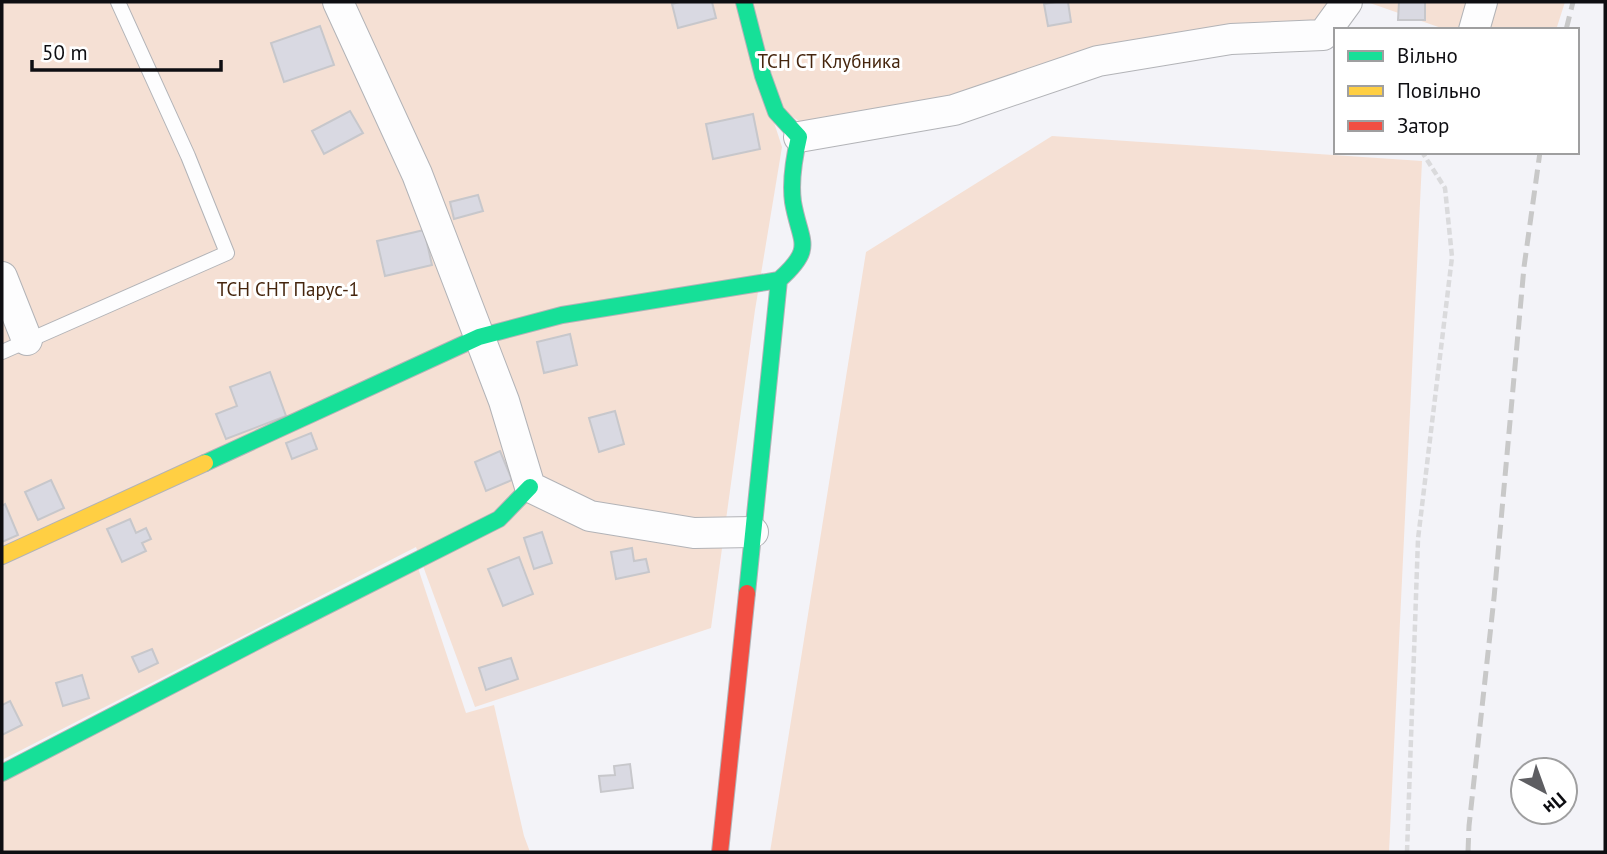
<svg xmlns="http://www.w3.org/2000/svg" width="1607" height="854" font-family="'PT Sans',sans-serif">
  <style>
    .green { fill: #f5e0d4 }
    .building { fill: #d9d9e2; stroke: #c7c7cb; stroke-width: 2 }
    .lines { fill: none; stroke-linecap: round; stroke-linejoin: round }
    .lane-casing { stroke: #b2b3b7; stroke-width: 16 }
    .street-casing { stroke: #b2b3b7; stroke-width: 32 }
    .fast-casing { stroke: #b2b3b7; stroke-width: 18 }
    .slow-casing { stroke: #b2b3b7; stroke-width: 18 }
    .jam-casing { stroke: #b2b3b7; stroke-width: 18 }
    .path { stroke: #dadadc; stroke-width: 4.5; stroke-dasharray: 7 3.5; stroke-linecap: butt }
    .lane { stroke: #fdfdfe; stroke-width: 14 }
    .street { stroke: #fdfdfe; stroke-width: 30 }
    .fast { stroke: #16e098; stroke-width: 16 }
    .slow { stroke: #ffcf43; stroke-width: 16 }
    .jam { stroke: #f24e42; stroke-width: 16 }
    .rail { stroke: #c8c8c8; stroke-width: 5; stroke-dasharray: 14 7; stroke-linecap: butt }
    .labels { text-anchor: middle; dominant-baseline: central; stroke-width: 6; stroke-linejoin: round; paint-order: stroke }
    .park-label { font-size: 19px; fill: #45250d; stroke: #fff }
  </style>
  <rect width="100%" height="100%" fill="#f3f3f8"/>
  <path class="green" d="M2 2H735L782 147 755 310 711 628 475 707 416 547 2 760Z
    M749 2H1336L1320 23 957 97 806 126 783 110Z
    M1367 2H1565L1556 30H1447Z
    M1052 136 1422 161 1389 852H770L866 252Z
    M418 568 466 713 494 705 524 836 530 852H2V781Z"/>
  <path class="building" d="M680 2H712L716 18 678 28 672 4Z
    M1056 2H1068L1071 22 1048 26 1044 4Z
    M1399 2H1425V20H1398Z
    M320 26 334 65 284 82 271 43Z
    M350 111 363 133 324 154 312 131Z
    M753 114 760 149 713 159 706 124Z
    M478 195 483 211 454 219 450 202Z
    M424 230 432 265 385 276 377 241Z
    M570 334 577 365 544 373 537 342Z
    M270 372 286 416 226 439 216 414 237 406 230 387Z
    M615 411 624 444 599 452 589 418Z
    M311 433 317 449 292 459 286 443Z
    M500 451 512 480 486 491 475 462Z
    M51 480 64 508 38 520 25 492Z
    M5 504 18 535 2 542V506Z
    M130 519 136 533 146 528 151 539 142 543 146 551 122 562 107 529Z
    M542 532 552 563 534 569 524 538Z
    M632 548 634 561 646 559 649 572 616 579 611 552Z
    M519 557 533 594 503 606 488 569Z
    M152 649 158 663 139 672 132 657Z
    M511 658 518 679 486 690 479 668Z
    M82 675 89 698 63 706 56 683Z
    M10 701 22 725 2 735V705Z
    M630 764 633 788 601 792 599 776 615 775 614 766Z"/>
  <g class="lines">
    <g class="lane-casing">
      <path id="lane" d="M2 352 227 253 188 156 118 2"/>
    </g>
    <g class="street-casing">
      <path id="street" d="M338 2 417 174 504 401 530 487 590 516 694 533 753 532
        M1474 30 1482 2
        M799 137 954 110 1098 61 1231 39 1323 35 1347 2
        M2 277 27 340"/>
    </g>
    <g class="fast-casing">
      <path id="fast" d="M744 2 763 76 776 112 799 137C794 158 790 180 793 202 800 243 816 247 779 280L747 593
        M205 463 479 337 562 315 779 280
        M2 773 267 636 499 519 530 487"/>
    </g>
    <g class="slow-casing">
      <path id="slow" d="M2 556 205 463"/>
    </g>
    <g class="jam-casing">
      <path id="jam" d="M720 852 747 593"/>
    </g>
    <path class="path" d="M1407 852 1418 539 1452 257 1445 188 1422 152"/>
    <use href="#lane" class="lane"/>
    <use href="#street" class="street"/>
    <use href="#fast" class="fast"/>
    <use href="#slow" class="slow"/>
    <use href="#jam" class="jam"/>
    <path class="rail" d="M1566 30 1573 2
      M1468 852 1469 826 1494 598 1524 267 1540 152"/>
  </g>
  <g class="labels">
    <g class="park-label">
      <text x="829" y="61">ТСН СТ Клубника</text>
      <text x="288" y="289">ТСН СНТ Парус-1</text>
    </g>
  </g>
  <rect width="1607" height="854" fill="none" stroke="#0e0e12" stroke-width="7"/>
  <rect x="1334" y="28" width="245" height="126" fill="#ffffff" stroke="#9f9fa0" stroke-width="2"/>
  <rect x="1348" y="51" width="35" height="10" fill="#16e098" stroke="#9f9fa0" stroke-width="2"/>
  <text x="1397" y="63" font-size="21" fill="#0e0e12">Вільно</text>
  <rect x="1348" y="86" width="35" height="10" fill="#ffcf43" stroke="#9f9fa0" stroke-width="2"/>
  <text x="1397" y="98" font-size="21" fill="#0e0e12">Повільно</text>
  <rect x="1348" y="121" width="35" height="10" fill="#f24e42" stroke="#9f9fa0" stroke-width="2"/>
  <text x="1397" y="133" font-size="21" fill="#0e0e12">Затор</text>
  <g transform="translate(1544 791) rotate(139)"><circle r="33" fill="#ffffff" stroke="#9f9fa0" stroke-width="2"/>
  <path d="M0-5L12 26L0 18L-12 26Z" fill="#5e5e62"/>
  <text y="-10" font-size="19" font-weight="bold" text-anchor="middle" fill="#0e0e12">Пн</text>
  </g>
  <path d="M32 60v10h189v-10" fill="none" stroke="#0e0e12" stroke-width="3.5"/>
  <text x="42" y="60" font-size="21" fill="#0e0e12" stroke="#ffffff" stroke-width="5" paint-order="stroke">50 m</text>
</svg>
